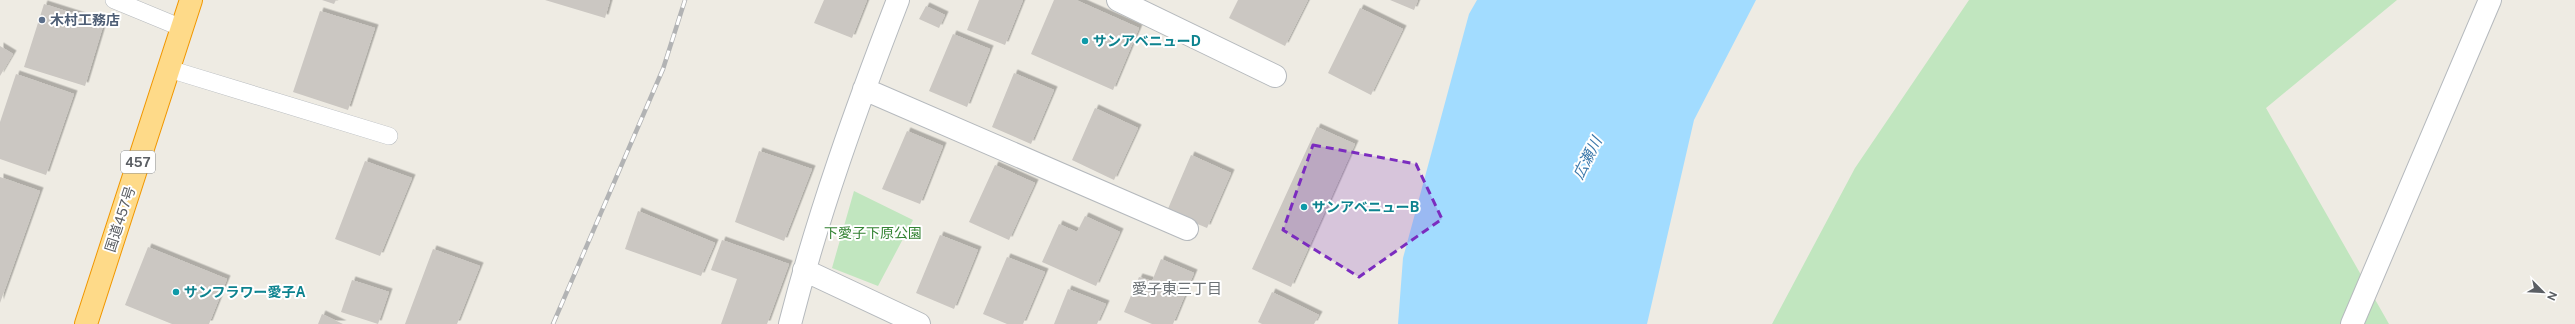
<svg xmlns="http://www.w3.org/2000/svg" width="2575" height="324" font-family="'Public Sans','Noto Sans JP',sans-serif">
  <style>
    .green { fill: #c1e6bf }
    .water { fill: #a2dcff }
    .building { fill: #cbc7c2; filter: url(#shadow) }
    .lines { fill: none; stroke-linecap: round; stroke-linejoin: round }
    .lane-casing { stroke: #b5b9bd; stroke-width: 18 }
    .street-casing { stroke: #b5b9bd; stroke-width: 24 }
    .highway-casing { stroke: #f19700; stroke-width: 24 }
    .lane { stroke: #fff; stroke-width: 17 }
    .street { stroke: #fff; stroke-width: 22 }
    .highway { stroke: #feda89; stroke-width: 22 }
    .rail-casing { stroke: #b2b3b4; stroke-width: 4.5 }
    .rail { stroke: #fff; stroke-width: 3; stroke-dasharray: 9; stroke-linecap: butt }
    .marked { fill: #7b2cbf; fill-opacity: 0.2; stroke: #7b2cbf; stroke-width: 3; stroke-dasharray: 8 5; stroke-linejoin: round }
    .service-dot { fill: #5c6f8a; stroke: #fff; stroke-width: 1.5 }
    .culture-dot { fill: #0f9aa8; stroke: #fff; stroke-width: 1.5 }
    .labels { text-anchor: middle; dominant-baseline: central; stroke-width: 4; stroke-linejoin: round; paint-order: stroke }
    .shield { fill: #fff; stroke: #8c8f92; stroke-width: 1 }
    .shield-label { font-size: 13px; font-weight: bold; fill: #5b5f64 }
    .service-label { font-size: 14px; font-weight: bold; fill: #4e5e75; stroke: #fff; text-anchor: start }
    .culture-label { font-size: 14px; font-weight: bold; fill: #0d838f; stroke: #fff; text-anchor: start }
    .street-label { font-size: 14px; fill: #5b5f64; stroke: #fff }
    .park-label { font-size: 14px; fill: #348333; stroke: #fff }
    .water-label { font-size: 15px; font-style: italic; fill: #3b78aa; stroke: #fff }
    .neighbourhood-label { font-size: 15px; fill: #6c7276; stroke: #fff }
  </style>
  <defs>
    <filter id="shadow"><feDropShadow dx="3.5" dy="-3.5" stdDeviation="0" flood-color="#0004"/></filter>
  </defs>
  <rect width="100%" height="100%" fill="#eeebe3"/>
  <path class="green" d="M1969 0H2397L2266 108 2389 324H1772L1855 168Z
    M854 191 913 220 878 286 832 268Z"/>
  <path class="water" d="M1477 0H1756L1694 120 1647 324H1398L1403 258 1469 14Z"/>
  <path class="building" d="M322 0H336L334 4Z
    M545 0H610L605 18Z
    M824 0H867L852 38 814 23Z
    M979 0H1023L1005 45 967 30Z
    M1054 0H1076L1139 28 1113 90 1031 54Z
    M1238 0H1308L1285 46 1229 18Z
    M1390 0H1418L1414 10Z
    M44 4 104 23 85 86 24 67Z
    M926 6 945 15 939 28 919 19Z
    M1360 8 1403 29 1371 95 1328 73Z
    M320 11 375 28 348 110 293 92Z
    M953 34 990 49 967 107 929 91Z
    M0 46 13 54 0 76Z
    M1014 73 1054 90 1031 144 992 127Z
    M16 74 74 94 46 175 0 159V122Z
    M1095 108 1138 128 1114 180 1072 160Z
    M1317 127 1355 144 1291 287 1252 269Z
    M907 131 943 146 920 204 882 189Z
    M759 151 812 169 784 241 735 222Z
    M1191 155 1231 173 1207 228 1167 211Z
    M365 161 412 178 380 256 335 239Z
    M995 165 1035 183 1009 240 969 222Z
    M0 177 40 191 0 303Z
    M638 211 715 243 701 276 625 249Z
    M1085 216 1120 232 1096 286 1042 262 1059 224 1077 232Z
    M940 235 978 250 954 309 916 293Z
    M722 240 789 264 767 324H721L737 279 711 270Z
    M148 247 227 279 209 324H172L125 305Z
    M433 249 480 266 457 324H405Z
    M1007 257 1045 272 1023 324H1007L983 314Z
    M1161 259 1194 273 1173 324H1152L1124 312 1139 277 1152 281Z
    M352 280 389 292 378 324 341 312Z
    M1068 289 1106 304 1097 324H1054Z
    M1272 292 1319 315 1314 324H1262L1258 322Z
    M322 314 343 324H318Z"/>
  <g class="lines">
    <g class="lane-casing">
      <path id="lane" d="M114 0 182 28
        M169 69 389 136"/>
    </g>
    <g class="street-casing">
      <path id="street" d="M1118 0 1275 76
        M864 89 1187 229
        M804 270 919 324
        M790 324C818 214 857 106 898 0
        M2352 324 2490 0"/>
    </g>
    <g class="highway-casing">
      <path id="highway" d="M86 324 191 0"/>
    </g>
    <use href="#lane" class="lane"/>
    <use href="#street" class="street"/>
    <use href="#highway" class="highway"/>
    <g class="rail-casing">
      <path id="rail" d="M553 324 663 69 685 0"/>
    </g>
    <use href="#rail" class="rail"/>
  </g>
  <path class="marked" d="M1313 145 1416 164 1442 219 1359 277 1283 230Z"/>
  <circle class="service-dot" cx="42" cy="20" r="4"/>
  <g class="culture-dot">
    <circle cx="1085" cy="41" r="4"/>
    <circle cx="1304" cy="207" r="4"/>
    <circle cx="176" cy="292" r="4"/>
  </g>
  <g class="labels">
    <rect class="shield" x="121" y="151" width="34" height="22" rx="3"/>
    <g class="shield-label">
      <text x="138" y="162">457</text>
    </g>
    <g class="service-label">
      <text x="50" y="20">木村工務店</text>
    </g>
    <g class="culture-label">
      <text x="1093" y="41">サンアベニューD</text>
      <text x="1312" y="207">サンアベニューB</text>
      <text x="184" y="292">サンフラワー愛子A</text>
    </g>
    <g class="street-label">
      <text transform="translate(120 219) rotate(-72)">国道457号</text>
    </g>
    <g class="park-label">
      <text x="873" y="233">下愛子下原公園</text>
    </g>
    <g class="water-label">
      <text transform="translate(1587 158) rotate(-63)">広瀬川</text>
    </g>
    <g class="neighbourhood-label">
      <text x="1177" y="288">愛子東三丁目</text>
    </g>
  </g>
  <g transform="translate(2543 292) rotate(114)" stroke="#ffffff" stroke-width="3" paint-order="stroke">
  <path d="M0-3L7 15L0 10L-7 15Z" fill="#5b5f64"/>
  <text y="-6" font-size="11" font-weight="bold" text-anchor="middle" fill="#5b5f64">N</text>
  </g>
</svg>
